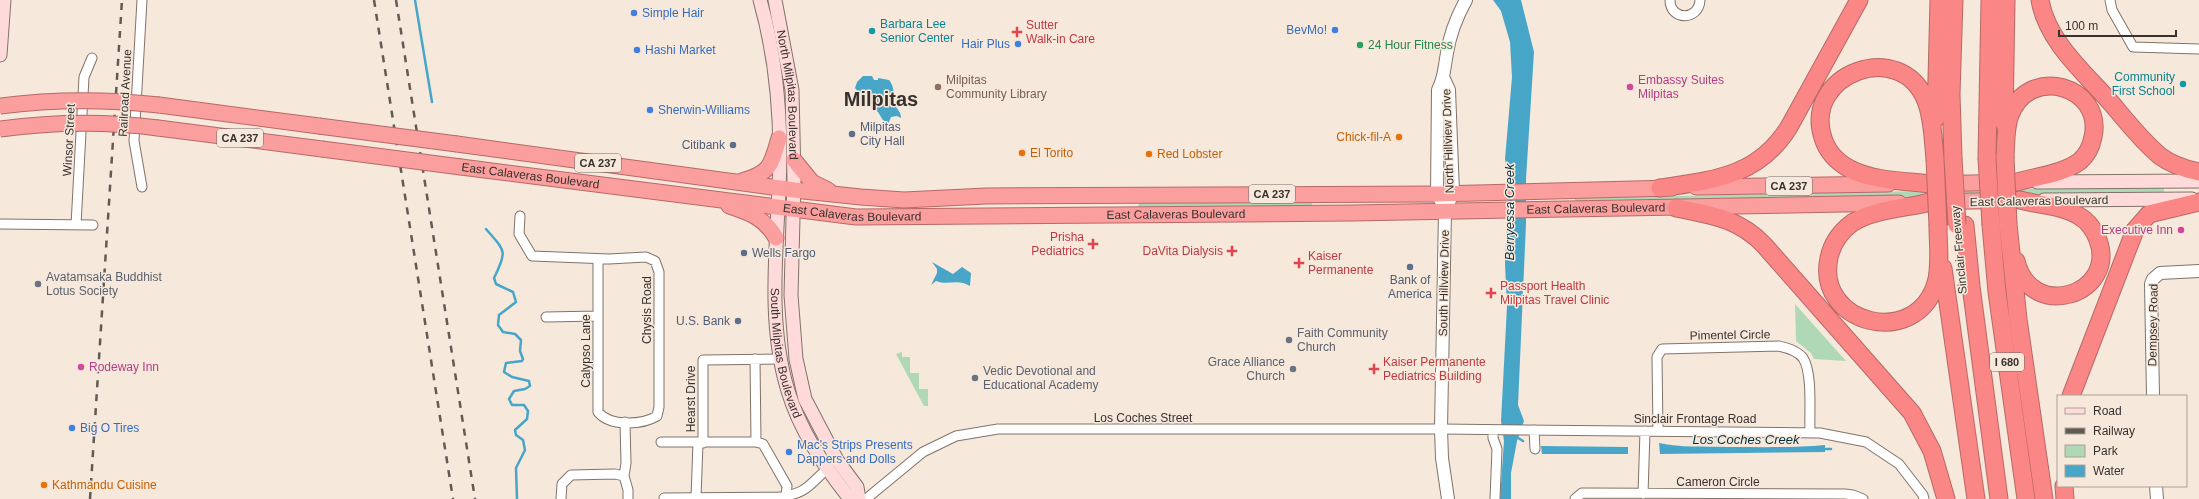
<svg xmlns="http://www.w3.org/2000/svg" width="2199" height="499" font-family="Helvetica,sans-serif">
  <style>
    .green { fill: #afd8b7 }
    .water { fill: #47a6c8 }
    .lines { fill: none; stroke-linecap: round; stroke-linejoin: round }
    .stream { stroke: #47a6c8; stroke-width: 2.5 }
    .minor-casing { stroke: #807369; stroke-width: 11 }
    .tertiary-casing { stroke: #807369; stroke-width: 14 }
    .secondary-casing { stroke: #807369; stroke-width: 15 }
    .trunk-casing { stroke: #b66967; stroke-width: 17 }
    .motorway-casing { stroke: #b66967; stroke-width: 19 }
    .minor { stroke: #fff; stroke-width: 9 }
    .tertiary { stroke: #fff; stroke-width: 12 }
    .secondary { stroke: #fedbda; stroke-width: 13 }
    .trunk { stroke: #fb9e9e; stroke-width: 15 }
    .motorway { stroke: #fa8685; stroke-width: 17 }
    .rail { stroke: #625a54; stroke-width: 2.5; stroke-dasharray: 7 7; stroke-linecap: butt }
    .trunk-bridge-casing { stroke: #b66967; stroke-width: 17; stroke-linecap: butt }
    .motorway-bridge-casing { stroke: #b66967; stroke-width: 19; stroke-linecap: butt }
    .trunk-bridge { stroke: #fb9e9e; stroke-width: 15 }
    .motorway-bridge { stroke: #fa8685; stroke-width: 17 }
    .shop-dot { fill: #3f7fe0; stroke: #f7e8dc; stroke-width: 1.5 }
    .culture-dot { fill: #0f9aa8; stroke: #f7e8dc; stroke-width: 1.5 }
    .health-dot { fill: #e0444e; stroke: #f7e8dc; stroke-width: 1.5 }
    .leisure-dot { fill: #2e9e5b; stroke: #f7e8dc; stroke-width: 1.5 }
    .education-dot { fill: #8d6e63; stroke: #f7e8dc; stroke-width: 1.5 }
    .hotel-dot { fill: #d1479c; stroke: #f7e8dc; stroke-width: 1.5 }
    .service-dot { fill: #5c6f8a; stroke: #f7e8dc; stroke-width: 1.5 }
    .food-dot { fill: #e8710a; stroke: #f7e8dc; stroke-width: 1.5 }
    .worship-dot { fill: #6b7280; stroke: #f7e8dc; stroke-width: 1.5 }
    .labels { text-anchor: middle; dominant-baseline: central; stroke-width: 3; stroke-linejoin: round; paint-order: stroke }
    .shield { fill: #f7e8dc; stroke: #716962; stroke-width: 1 }
    .shield-label { font-size: 11px; font-weight: bold; fill: #38322e }
    .shop-label { font-size: 12px; fill: #366cbe; stroke: #f7e8dc; text-anchor: start }
    .culture-label { font-size: 12px; fill: #0d838f; stroke: #f7e8dc; text-anchor: start }
    .health-label { font-size: 12px; fill: #be3a42; stroke: #f7e8dc; text-anchor: start }
    .leisure-label { font-size: 12px; fill: #27864d; stroke: #f7e8dc; text-anchor: start }
    .education-label { font-size: 12px; fill: #785e54; stroke: #f7e8dc; text-anchor: start }
    .hotel-label { font-size: 12px; fill: #b23c85; stroke: #f7e8dc; text-anchor: start }
    .street-label { font-size: 12px; fill: #38322e; stroke: #f7e8dc }
    .service-label { font-size: 12px; fill: #4e5e75; stroke: #f7e8dc; text-anchor: start }
    .food-label { font-size: 12px; fill: #c56008; stroke: #f7e8dc; text-anchor: start }
    .worship-label { font-size: 12px; fill: #5b616d; stroke: #f7e8dc; text-anchor: start }
    .water-label { font-size: 13px; font-style: italic; fill: #03303e; stroke: #f7e8dc }
    .town-label { font-size: 20px; font-weight: bold; fill: #38322e; stroke: #f7e8dc }
  </style>
  <rect width="100%" height="100%" fill="#f7e8dc"/>
  <path class="green" d="M2164 186V192L1575 203V198Z
    M1312 201V207L1138 208 1139 202Z
    M1795 304 1846 361 1814 359 1811 353 1796 341Z
    M902 352V357H910V373H919V389H928V406H924L896 354Z"/>
  <path class="water" d="M1493 0H1521L1534 52 1526 179V224L1518 405 1524 421 1517 441 1511 473V499H1500L1504 441 1501 421 1507 306 1505 264 1509 179 1505 159 1512 77 1510 42 1501 11Z
    M863 76H872L874 80H878V78L889 80C896 89 892 93 894 103 896 109 901 111 901 118L897 116 891 117 887 127 878 112 861 100V97L866 98 868 97 867 95 860 94 855 88 857 82Z
    M932 262 953 274 962 267 971 273 970 286C958 278 948 286 936 281L931 285 937 273V269Z
    M1659 443C1681 448 1704 446 1727 447 1760 447 1792 448 1825 445V452L1660 454Z
    M1541 446 1628 447V454H1542Z"/>
  <g class="lines">
    <path class="stream" d="M415 0 432 102
      M486 229C505 251 508 250 494 278L496 284 513 292 516 302 499 315 498 325 503 332 515 334 521 340 520 351 523 359 522 361 506 363 504 372 512 377 529 381 530 386 525 389 514 391 509 399 512 405H524L528 411 527 419 515 430 516 435 523 440 525 450 516 468 517 499
      M1515 436 1523 441
      M1822 449H1831"/>
    <g class="minor-casing">
      <path id="minor" d="M142 0 134 141 142 187
        M1670 0C1670 21 1699 21 1700 0
        M2110 0 2112 10 2133 47 2199 49
        M520 216 519 234 532 256 609 259 646 257 655 261 659 272V407L657 416C642 425 610 427 598 412V259
        M0 224 93 225
        M76 225 84 77 92 58
        M546 317 598 316
        M755 359 756 442
        M625 422 626 463 624 476 628 490V499
        M1493 430V438L1497 449 1495 499
        M1534 430 1535 449
        M1658 431 1657 357 1662 349 1779 346C1788 348 1798 351 1803 358 1813 373 1809 414 1810 432
        M661 442H756L763 444 787 486 786 496
        M703 443V360L780 359
        M1643 494 1645 431
        M664 498 780 497C807 493 808 486 827 469
        M696 498 698 443
        M561 499 562 484 571 475 615 474 624 476
        M866 499 923 452 956 436 998 429H1441L1820 433 1866 442 1899 464 1923 495 1924 499
        M1575 499 1582 493 1845 494 1853 495 1863 499"/>
    </g>
    <g class="tertiary-casing">
      <path id="tertiary" d="M1444 79 1449 90 1453 193 1445 211 1441 429 1442 458 1448 499
        M1441 201 1437 194 1438 90C1445 76 1444 68 1447 53 1450 34 1456 18 1466 0
        M2153 396 2151 284 2153 279 2160 273 2199 271
        M2156 486 2157 499"/>
    </g>
    <g class="secondary-casing">
      <g id="secondary">
        <path id="s1" d="M760 0C777 60 782 127 779 189 776 256 768 326 788 391 800 430 822 463 847 495L853 499"/>
        <path id="s2" d="M775 0 792 90 794 180 791 295 796 359 805 399 837 460 857 487 859 499"/>
        <path d="M0 55 4 0"/>
        <path d="M2037 182 2199 181"/>
        <path d="M2044 200 2192 199"/>
      </g>
    </g>
    <g class="trunk-casing">
      <g id="trunk">
        <path d="M159 105 319 126"/>
        <path d="M158 128 322 149"/>
        <path d="M457 144 794 190 861 197 904 200 986 196 1437 194 1672 188"/>
        <path d="M794 160 812 182 828 190"/>
        <path id="s3" d="M461 167 856 217 1353 213 1899 203"/>
        <path d="M742 181C771 173 771 165 779 138"/>
        <path d="M1924 184 2017 182"/>
        <path d="M1696 187 1888 184"/>
        <path d="M1925 202 2019 200"/>
        <path d="M729 206C750 213 765 218 776 238"/>
      </g>
    </g>
    <g class="motorway-casing">
      <path id="motorway" d="M2040 0C2047 42 2086 74 2112 104 2127 122 2142 141 2160 156 2172 165 2185 169 2199 172
        M1936 118 1939 0
        M2004 123 2006 0
        M2005 157C2006 144 2005 128 2010 115 2029 64 2104 86 2093 137 2091 147 2087 155 2080 161 2063 174 2037 176 2017 182
        M1953 158 1951 94 1954 0
        M1987 158 1990 0
        M1931 184C1905 181 1873 181 1850 169 1837 162 1827 151 1823 138 1802 74 1901 37 1926 101 1933 119 1933 140 1935 159
        M1660 188C1713 180 1758 177 1789 127L1859 0
        M1931 202C1907 208 1874 209 1852 223 1840 232 1832 243 1829 258 1815 324 1916 350 1936 283 1941 266 1938 244 1938 226
        M1676 208C1711 215 1738 218 1764 245L1912 413 1932 451 1946 499
        M2008 224 2018 319 2044 499
        M1965 225 1971 286 1999 499
        M1991 225 1997 292 2026 499
        M2016 261C2031 323 2118 294 2098 240 2095 231 2088 221 2079 216 2063 206 2039 205 2020 200
        M1943 268 1976 499
        M2071 396 2135 230 2149 214 2199 202
        M2064 486 2065 499"/>
    </g>
    <use href="#minor" class="minor"/>
    <use href="#tertiary" class="tertiary"/>
    <use href="#secondary" class="secondary"/>
    <use href="#trunk" class="trunk"/>
    <use href="#motorway" class="motorway"/>
    <path class="rail" d="M374 0 453 499
      M396 0 475 499
      M90 499 122 0"/>
    <g class="trunk-bridge-casing">
      <path id="trunk-bridge" d="M0 106C54 99 105 99 159 105
        M319 126 457 144
        M0 129C53 122 104 121 158 128
        M322 149 461 167"/>
    </g>
    <g class="motorway-bridge-casing">
      <path id="motorway-bridge" d="M2005 157 2008 224
        M1953 158 1957 225
        M1987 158 1991 225
        M1935 159 1938 226"/>
    </g>
    <use href="#trunk-bridge" class="trunk-bridge"/>
    <use href="#motorway-bridge" class="motorway-bridge"/>
  </g>
  <g class="shop-dot">
    <circle cx="634" cy="13" r="4"/>
    <circle cx="1335" cy="30" r="4"/>
    <circle cx="1018" cy="44" r="4"/>
    <circle cx="637" cy="50" r="4"/>
    <circle cx="650" cy="110" r="4"/>
    <circle cx="72" cy="428" r="4"/>
    <circle cx="789" cy="452" r="4"/>
  </g>
  <g class="culture-dot">
    <circle cx="872" cy="31" r="4"/>
    <circle cx="2183" cy="84" r="4"/>
  </g>
  <g class="health-dot">
    <path d="M1015 26h4v4h4v4h-4v4h-4v-4h-4v-4h4z"/>
    <path d="M1091 238h4v4h4v4h-4v4h-4v-4h-4v-4h4z"/>
    <path d="M1230 245h4v4h4v4h-4v4h-4v-4h-4v-4h4z"/>
    <path d="M1297 257h4v4h4v4h-4v4h-4v-4h-4v-4h4z"/>
    <path d="M1489 287h4v4h4v4h-4v4h-4v-4h-4v-4h4z"/>
    <path d="M1372 363h4v4h4v4h-4v4h-4v-4h-4v-4h4z"/>
  </g>
  <circle class="leisure-dot" cx="1360" cy="45" r="4"/>
  <circle class="education-dot" cx="938" cy="87" r="4"/>
  <g class="hotel-dot">
    <circle cx="1630" cy="87" r="4"/>
    <circle cx="2181" cy="230" r="4"/>
    <circle cx="81" cy="367" r="4"/>
  </g>
  <g class="service-dot">
    <circle cx="852" cy="134" r="4"/>
    <circle cx="733" cy="145" r="4"/>
    <circle cx="744" cy="253" r="4"/>
    <circle cx="1410" cy="267" r="4"/>
    <circle cx="738" cy="321" r="4"/>
  </g>
  <g class="food-dot">
    <circle cx="1399" cy="137" r="4"/>
    <circle cx="1022" cy="153" r="4"/>
    <circle cx="1149" cy="154" r="4"/>
    <circle cx="44" cy="485" r="4"/>
  </g>
  <g class="worship-dot">
    <circle cx="38" cy="284" r="4"/>
    <circle cx="1289" cy="340" r="4"/>
    <circle cx="1293" cy="369" r="4"/>
    <circle cx="975" cy="378" r="4"/>
  </g>
  <g class="labels">
    <g class="shield">
      <rect x="217" y="129" width="46" height="18" rx="3"/>
      <rect x="575" y="154" width="46" height="18" rx="3"/>
      <rect x="1766" y="177" width="46" height="18" rx="3"/>
      <rect x="1249" y="185" width="46" height="18" rx="3"/>
      <rect x="1990" y="353" width="34" height="18" rx="3"/>
    </g>
    <g class="shield-label">
      <text x="240" y="138">CA 237</text>
      <text x="598" y="163">CA 237</text>
      <text x="1789" y="186">CA 237</text>
      <text x="1272" y="194">CA 237</text>
      <text x="2007" y="362">I 680</text>
    </g>
    <g class="shop-label">
      <text x="642" y="13">Simple Hair</text>
      <text x="1327" y="30" text-anchor="end">BevMo!</text>
      <text x="1010" y="44" text-anchor="end">Hair Plus</text>
      <text x="645" y="50">Hashi Market</text>
      <text x="658" y="110">Sherwin-Williams</text>
      <text x="80" y="428">Big O Tires</text>
      <text x="797" y="445">Mac's Strips Presents<tspan x="797" dy="14">Dappers and Dolls</tspan></text>
    </g>
    <g class="culture-label">
      <text x="880" y="24">Barbara Lee<tspan x="880" dy="14">Senior Center</tspan></text>
      <text x="2175" y="77" text-anchor="end">Community<tspan x="2175" dy="14">First School</tspan></text>
    </g>
    <g class="health-label">
      <text x="1026" y="25">Sutter<tspan x="1026" dy="14">Walk-in Care</tspan></text>
      <text x="1084" y="237" text-anchor="end">Prisha<tspan x="1084" dy="14">Pediatrics</tspan></text>
      <text x="1223" y="251" text-anchor="end">DaVita Dialysis</text>
      <text x="1308" y="256">Kaiser<tspan x="1308" dy="14">Permanente</tspan></text>
      <text x="1500" y="286">Passport Health<tspan x="1500" dy="14">Milpitas Travel Clinic</tspan></text>
      <text x="1383" y="362">Kaiser Permanente<tspan x="1383" dy="14">Pediatrics Building</tspan></text>
    </g>
    <g class="leisure-label">
      <text x="1368" y="45">24 Hour Fitness</text>
    </g>
    <g class="education-label">
      <text x="946" y="80">Milpitas<tspan x="946" dy="14">Community Library</tspan></text>
    </g>
    <g class="hotel-label">
      <text x="1638" y="80">Embassy Suites<tspan x="1638" dy="14">Milpitas</tspan></text>
      <text x="2173" y="230" text-anchor="end">Executive Inn</text>
      <text x="89" y="367">Rodeway Inn</text>
    </g>
    <g class="street-label">
      <text transform="translate(125 93) rotate(-87)">Railroad Avenue</text>
      <text stroke="none"><textPath href="#s2" startOffset="96">North Milpitas Boulevard</textPath></text>
      <text transform="translate(69 140) rotate(-87)">Winsor Street</text>
      <text transform="translate(1448 141) rotate(-92)">North Hillview Drive</text>
      <text stroke="none"><textPath href="#s3" startOffset="70">East Calaveras Boulevard</textPath></text>
      <text transform="translate(2039 201) rotate(-1)">East Calaveras Boulevard</text>
      <text stroke="none"><textPath href="#s3" startOffset="1138">East Calaveras Boulevard</textPath></text>
      <text stroke="none"><textPath href="#s3" startOffset="394">East Calaveras Boulevard</textPath></text>
      <text stroke="none"><textPath href="#s3" startOffset="718">East Calaveras Boulevard</textPath></text>
      <text transform="translate(1959 250) rotate(-95)">Sinclair Freeway</text>
      <text transform="translate(1444 283) rotate(-89)">South Hillview Drive</text>
      <text transform="translate(647 310) rotate(-90)">Chysis Road</text>
      <text transform="translate(2153 325) rotate(-89)">Dempsey Road</text>
      <text transform="translate(1730 335) rotate(-1)">Pimentel Circle</text>
      <text transform="translate(586 351) rotate(-90)">Calypso Lane</text>
      <text stroke="none"><textPath href="#s1" startOffset="356">South Milpitas Boulevard</textPath></text>
      <text transform="translate(691 399) rotate(-90)">Hearst Drive</text>
      <text x="1143" y="418">Los Coches Street</text>
      <text x="1695" y="419">Sinclair Frontage Road</text>
      <text x="1718" y="482">Cameron Circle</text>
    </g>
    <g class="service-label">
      <text x="860" y="127">Milpitas<tspan x="860" dy="14">City Hall</tspan></text>
      <text x="725" y="145" text-anchor="end">Citibank</text>
      <text x="752" y="253">Wells Fargo</text>
      <text x="1410" y="280" text-anchor="middle">Bank of<tspan x="1410" dy="14">America</tspan></text>
      <text x="730" y="321" text-anchor="end">U.S. Bank</text>
    </g>
    <g class="food-label">
      <text x="1391" y="137" text-anchor="end">Chick-fil-A</text>
      <text x="1030" y="153">El Torito</text>
      <text x="1157" y="154">Red Lobster</text>
      <text x="52" y="485">Kathmandu Cuisine</text>
    </g>
    <g class="worship-label">
      <text x="46" y="277">Avatamsaka Buddhist<tspan x="46" dy="14">Lotus Society</tspan></text>
      <text x="1297" y="333">Faith Community<tspan x="1297" dy="14">Church</tspan></text>
      <text x="1285" y="362" text-anchor="end">Grace Alliance<tspan x="1285" dy="14">Church</tspan></text>
      <text x="983" y="371">Vedic Devotional and<tspan x="983" dy="14">Educational Academy</tspan></text>
    </g>
    <g class="water-label">
      <text transform="translate(1509 212) rotate(-90)">Berryessa Creek</text>
      <text x="1746" y="439">Los Coches Creek</text>
    </g>
    <g class="town-label">
      <text x="881" y="99">Milpitas</text>
    </g>
  </g>
  <rect x="2057" y="395" width="130" height="92" fill="#f7e8dc" stroke="#ab9f96"/>
  <rect x="2065" y="408" width="20" height="6" fill="#fedbda" stroke="#ab9f96"/>
  <text x="2093" y="415" font-size="12" fill="#38322e">Road</text>
  <rect x="2065" y="428" width="20" height="6" fill="#625a54" stroke="#ab9f96"/>
  <text x="2093" y="435" font-size="12" fill="#38322e">Railway</text>
  <rect x="2065" y="445" width="20" height="12" fill="#afd8b7" stroke="#ab9f96"/>
  <text x="2093" y="455" font-size="12" fill="#38322e">Park</text>
  <rect x="2065" y="465" width="20" height="12" fill="#47a6c8" stroke="#ab9f96"/>
  <text x="2093" y="475" font-size="12" fill="#38322e">Water</text>
  <path d="M2059 30v6h117v-6" fill="none" stroke="#38322e" stroke-width="2"/>
  <text x="2065" y="30" font-size="12" fill="#38322e" stroke="#f7e8dc" stroke-width="3" paint-order="stroke">100 m</text>
</svg>
